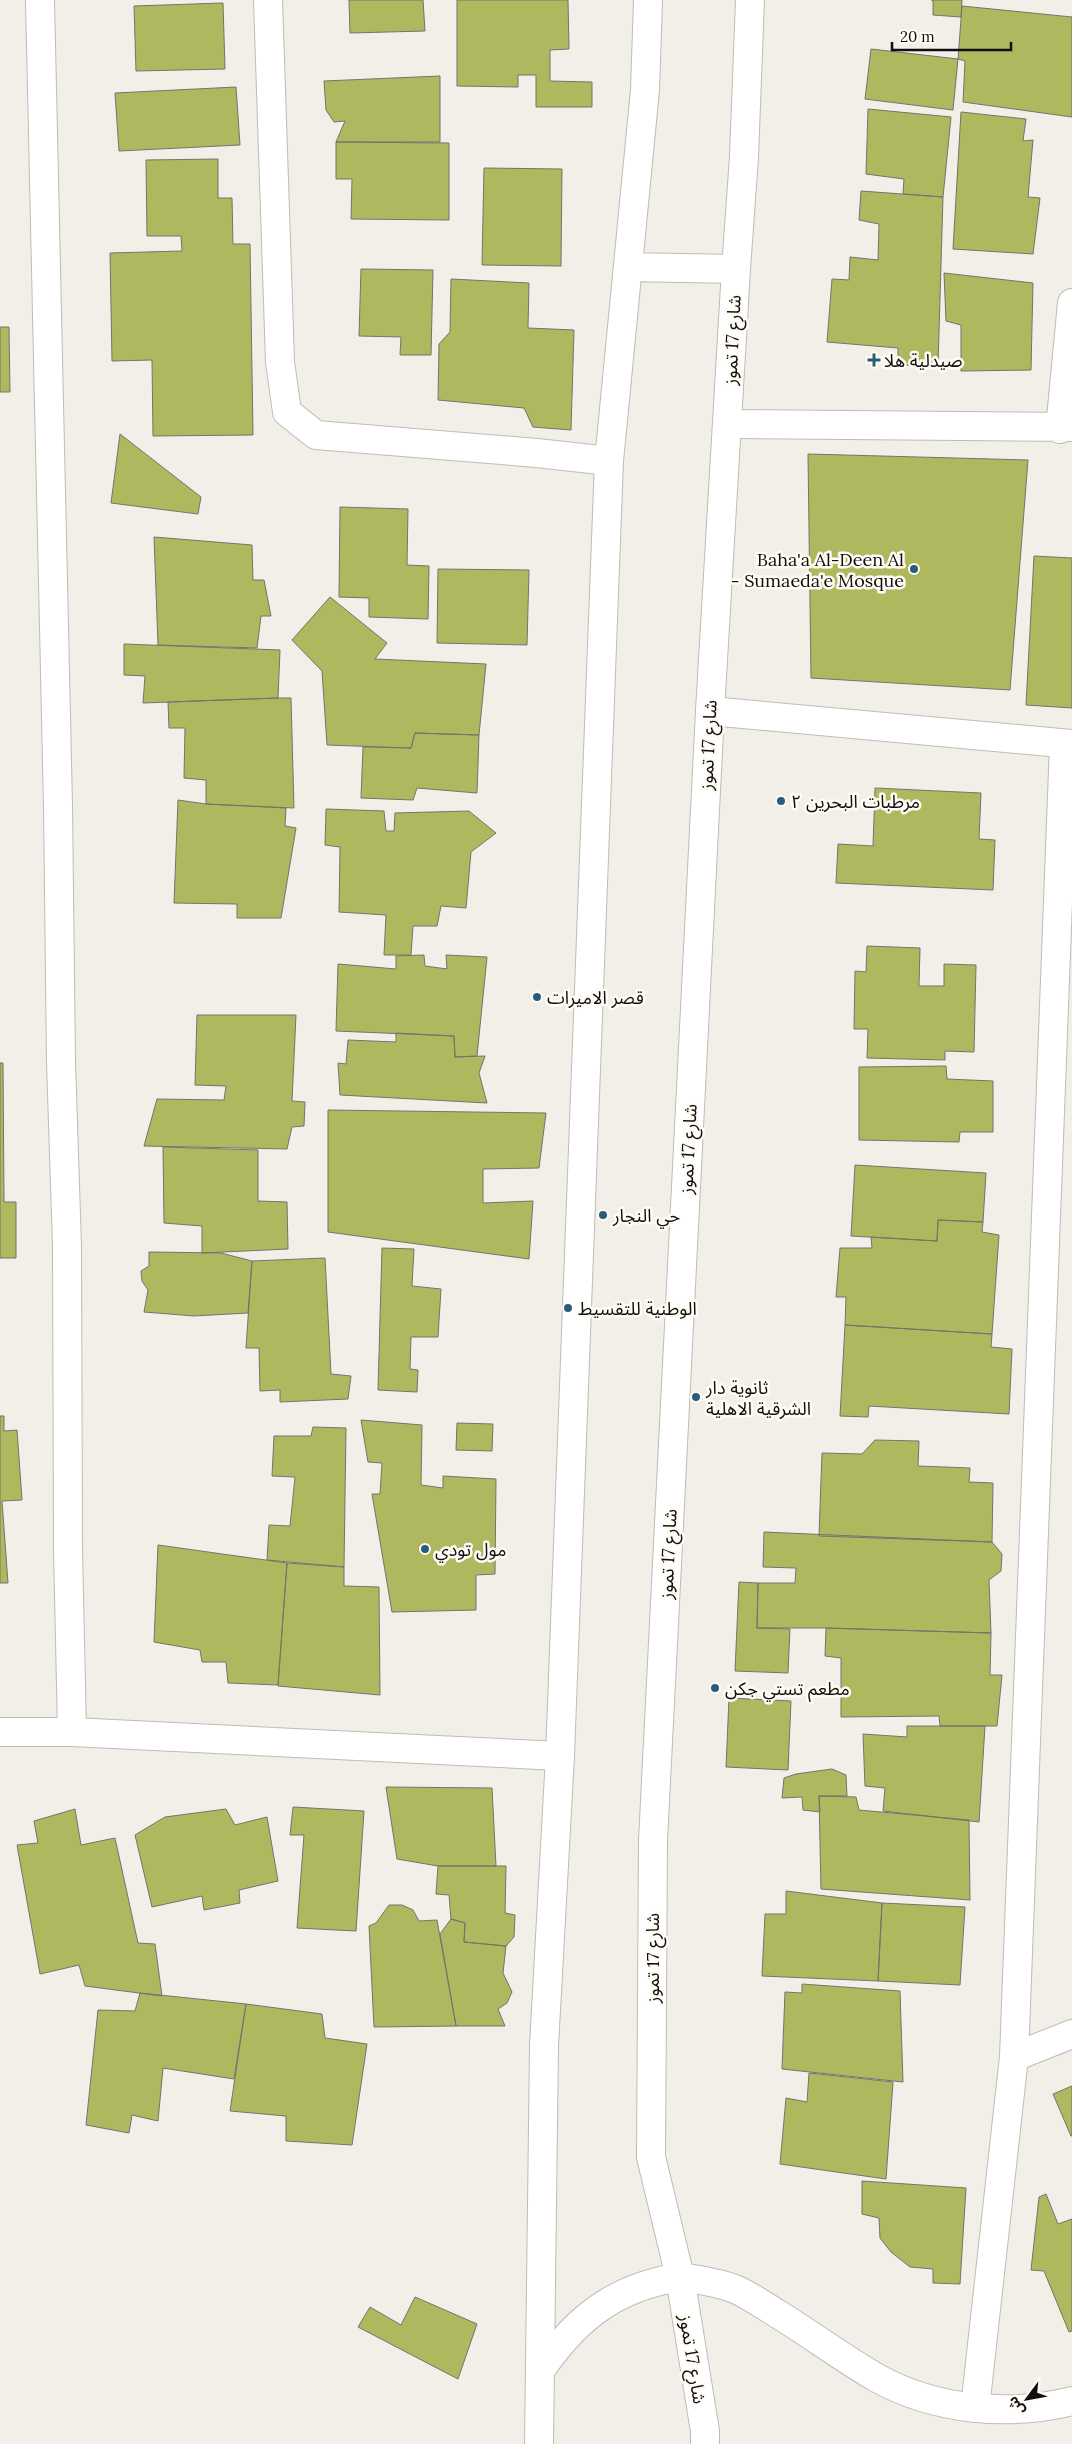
<svg xmlns="http://www.w3.org/2000/svg" width="1072" height="2444" font-family="Lora,'Noto Sans Arabic',serif">
  <style>
    .building { fill: #b0b85f; stroke: #73746d }
    .lines { fill: none; stroke-linecap: round; stroke-linejoin: round }
    .minor-casing { stroke: #bfbcb5; stroke-width: 30 }
    .tertiary-casing { stroke: #bfbcb5; stroke-width: 30 }
    .secondary-casing { stroke: #bfbcb5; stroke-width: 30 }
    .minor { stroke: #fff; stroke-width: 28 }
    .tertiary { stroke: #fff; stroke-width: 28 }
    .secondary { stroke: #fff; stroke-width: 28 }
    .poi-dot { fill: #295c79; stroke: #fffcf6; stroke-width: 2 }
    .labels { text-anchor: middle; dominant-baseline: central; stroke-width: 5; stroke-linejoin: round; paint-order: stroke }
    .street-label { font-size: 18px; fill: #100f0d; stroke: #fffcf6 }
    .poi-label { font-size: 18px; fill: #100f0d; stroke: #fffcf6; text-anchor: start }
  </style>
  <rect width="100%" height="100%" fill="#f2eee8"/>
  <path class="building" d="M349 0H423L425 31 350 33Z
    M457 0H568L569 49 550 50V81L592 82V107H536V75H518V87L457 86Z
    M931 0H962L961 17 933 15V0Z
    M223 3 225 69 136 71 134 6Z
    M962 6 1072 17V117L963 102 965 61 958 59Z
    M871 49 958 59 953 110 865 99Z
    M440 76V142H336L345 121 334 122 326 110 324 81Z
    M236 87 240 145 119 151 115 93Z
    M868 109 951 117 943 197 903 194 904 179 866 174Z
    M961 112 1026 119 1023 141 1033 140 1028 197 1040 198 1033 254 953 249Z
    M336 142 449 143V220L351 219 352 179H336Z
    M218 159V198H232L233 244H250L253 435 153 436 152 360 112 361 110 253 182 251 181 236H147L146 160Z
    M484 168 562 169 561 266 482 265Z
    M861 191 943 197 938 366 898 365V348L827 342 832 279 849 280 850 257 878 260 879 224 859 220Z
    M361 269 433 270 431 355H400L401 337 359 336Z
    M944 273 1033 283 1031 370 961 371V325L946 321Z
    M451 279 529 283 528 328 574 330 571 430 533 427 524 408 438 400 439 344 450 332Z
    M0 327H9L10 392H0Z
    M120 434 201 497 198 514 111 503Z
    M808 454 1028 460 1010 690 811 678Z
    M340 507 408 509 407 565 429 566 428 619 369 617V598L339 597Z
    M154 537 252 545 253 580H264L271 616H261L257 648 158 645Z
    M1034 556 1072 558V708L1026 705Z
    M438 569 529 570 527 645 437 643Z
    M330 597 387 643 375 659 486 664 479 735 415 733 411 748 327 745 322 671 292 640Z
    M124 644 280 650 278 698 143 703 145 676 124 675Z
    M278 698H291L294 808 206 804V780L184 778 185 728H169L168 702Z
    M415 733 479 735 477 793 417 788 413 800 361 798 363 747 411 748Z
    M875 788 981 793 979 839 995 840 993 890 836 883 838 844 873 846Z
    M178 800 206 804 286 808 285 826 296 828 281 918H237V904L174 903Z
    M326 809 384 811 386 831H394L395 813 469 811 496 833 471 852 466 908 441 906 437 926H413L411 955H384L386 915 339 912 340 847 325 845Z
    M867 946 920 948 919 986H944V964L976 965 974 1052 945 1051V1060L867 1058 868 1029H854L855 971 866 972Z
    M424 955 425 966 447 969 446 955 487 957 477 1056 455 1057 454 1036 336 1031 338 964 396 969V956Z
    M197 1015H296L292 1101 305 1102 304 1126 292 1127 287 1149 144 1146 157 1099 224 1100 226 1086 195 1085Z
    M396 1033 454 1036 455 1057 485 1056 479 1073 487 1103 340 1095 338 1063 346 1064 348 1040 396 1042Z
    M0 1063H3L4 1202H16V1258H0Z
    M946 1066 947 1079 993 1081V1132H960L959 1142 859 1140V1067Z
    M328 1110 546 1113 539 1168 483 1169V1203L533 1201 529 1259 328 1232Z
    M163 1147 258 1150V1201L287 1202 288 1249 202 1253V1226L164 1223Z
    M855 1165 986 1173 983 1222 938 1220 937 1241 851 1236Z
    M938 1220 983 1222 982 1232 999 1235 992 1334 845 1325 846 1297H836L840 1248H872L871 1237 937 1241Z
    M382 1248 414 1249 412 1286 441 1289 438 1337H411L410 1369 418 1370 417 1392 378 1390Z
    M149 1252 221 1253 252 1261 248 1313 194 1316 144 1312 148 1290 142 1281 141 1271 149 1266Z
    M325 1258 331 1374 351 1376 348 1399 280 1402V1390L260 1391 259 1348H246L252 1261Z
    M845 1325 992 1334 991 1347 1012 1349 1009 1414 869 1406 868 1417 840 1416Z
    M0 1416H4V1431L17 1430 22 1500 2 1501 8 1583H0Z
    M361 1420 422 1425 421 1485 443 1488V1476L496 1479 495 1574 476 1575V1610L392 1612 372 1494H380L382 1463 368 1462Z
    M457 1423 493 1424 492 1451 456 1450Z
    M313 1427 346 1428 344 1567 267 1560 269 1525 290 1526 295 1477 272 1476 274 1436H311Z
    M875 1440 919 1441 918 1466 970 1468 969 1482 993 1483 992 1542 819 1536 822 1453 862 1454Z
    M764 1532 992 1542 1002 1554 1001 1571 989 1580 991 1633 826 1628H757L758 1583H795L796 1568 763 1567Z
    M158 1545 287 1563 278 1685 228 1683 226 1662H202L200 1650 154 1642Z
    M287 1563 344 1567V1586L379 1587 380 1695 278 1686Z
    M739 1582 758 1583 757 1628 790 1629 788 1673 735 1671Z
    M826 1628 991 1633 990 1675H1002L997 1726H940L939 1716 841 1717V1658L825 1656Z
    M729 1698 791 1701 788 1770 726 1767Z
    M907 1726H985L979 1822 883 1811 885 1788 865 1786 863 1734 907 1737Z
    M832 1769 846 1775 847 1796H819L820 1812 803 1810 802 1797 782 1798 784 1778 796 1774Z
    M386 1787 492 1788 496 1866H438L397 1859Z
    M819 1796 856 1797 859 1810 969 1820 970 1900 821 1889Z
    M293 1807 364 1811 356 1931 297 1928 304 1835H290Z
    M75 1809 81 1845 115 1838 138 1943 155 1944 162 1996 85 1986 79 1965 40 1974 17 1845 38 1843 34 1821Z
    M226 1809 235 1825 267 1817 278 1881 239 1890 240 1903 204 1910 202 1896 152 1907 135 1835 165 1817Z
    M438 1866H506L505 1913 515 1915 514 1937 506 1946 464 1942 465 1923 451 1919 449 1895 436 1894Z
    M786 1891 882 1903 878 1981 762 1976 765 1914H786Z
    M882 1903 965 1907 960 1985 878 1981Z
    M389 1905H402L413 1910 419 1921 437 1920 456 2026 374 2027 369 1926 376 1923Z
    M451 1919 465 1923 464 1942 506 1946 503 1973 512 1992 507 2003 498 2009 505 2026H456L440 1934Z
    M802 1984 900 1991 903 2082 782 2069 785 1992 802 1993Z
    M140 1993 246 2004 234 2079 163 2068 158 2121 132 2115 129 2133 86 2125 98 2010 135 2011Z
    M246 2004 322 2014 325 2038 367 2044 352 2145 286 2141V2116L230 2111Z
    M809 2073 893 2082 886 2179 780 2164 786 2098 807 2102Z
    M1072 2086V2136H1071L1053 2094Z
    M862 2181 966 2188 960 2284 933 2283V2269L910 2267 891 2252 880 2238 879 2218 862 2214Z
    M1046 2194 1058 2224 1072 2219V2331L1069 2332 1044 2271 1031 2270 1039 2197Z
    M415 2297 477 2324 458 2379 358 2327 370 2307 401 2325Z"/>
  <g class="lines">
    <g class="minor-casing">
      <path id="minor" d="M40 0 58 806 61 1062 67 1246 68 1549 72 1732
        M268 0 280 362 287 412 316 435 537 453 609 461
        M727 424 1072 427
        M1060 429 1072 303
        M710 711 1072 744
        M0 1732H72L560 1756
        M1014 2057 1072 2034
        M975 2408 1014 2057 1064 744"/>
    </g>
    <g class="tertiary-casing">
      <path id="tertiary" d="M680 2277C699 2280 717 2282 735 2289 751 2296 766 2307 781 2316 813 2336 844 2359 877 2378 935 2410 1008 2417 1072 2401"/>
    </g>
    <g class="secondary-casing">
      <path id="secondary" d="M628 267 736 269
        M542 2368C578 2316 617 2287 680 2277
        M539 2444 544 2046 560 1756 609 461 645 90 648 0
        M705 2444V2431L680 2277 651 2157 653 1841 710 711 736 269 744 157 750 0"/>
    </g>
    <use href="#minor" class="minor"/>
    <use href="#tertiary" class="tertiary"/>
    <use href="#secondary" class="secondary"/>
  </g>
  <g class="poi-dot">
    <path d="M871.5 352.5h5v5h5v5h-5v5h-5v-5h-5v-5h5z"/>
    <circle cx="914" cy="569" r="5"/>
    <circle cx="781" cy="801" r="5"/>
    <circle cx="537" cy="997" r="5"/>
    <circle cx="603" cy="1215" r="5"/>
    <circle cx="568" cy="1308" r="5"/>
    <circle cx="696" cy="1397" r="5"/>
    <circle cx="425" cy="1549" r="5"/>
    <circle cx="715" cy="1688" r="5"/>
  </g>
  <g class="labels">
    <g class="street-label">
      <text transform="translate(732 340) rotate(-87)">شارع 17 تموز</text>
      <text transform="translate(708 745) rotate(-87)">شارع 17 تموز</text>
      <text transform="translate(688 1149) rotate(-87)">شارع 17 تموز</text>
      <text transform="translate(668 1554) rotate(-87)">شارع 17 تموز</text>
      <text transform="translate(652 1958) rotate(-90)">شارع 17 تموز</text>
      <text transform="translate(693 2359) rotate(81)">شارع 17 تموز</text>
    </g>
    <g class="poi-label">
      <text x="884" y="360">صيدلية هلا</text>
      <text x="904" y="559" text-anchor="end">Baha'a Al-Deen Al<tspan x="904" dy="21">- Sumaeda'e Mosque</tspan></text>
      <text x="791" y="801">مرطبات البحرين ٢</text>
      <text x="547" y="997">قصر الاميرات</text>
      <text x="613" y="1215">حي النجار</text>
      <text x="578" y="1308">الوطنية للتقسيط</text>
      <text x="706" y="1387">ثانوية دار<tspan x="706" dy="21">الشرقية الاهلية</tspan></text>
      <text x="435" y="1549">مول تودي</text>
      <text x="725" y="1688">مطعم تستي جكن</text>
    </g>
  </g>
  <g transform="translate(1027 2399) rotate(238)" stroke="#fffcf6" stroke-width="4" paint-order="stroke">
  <path d="M0-4L9 19L0 12L-9 19Z" fill="#100f0d"/>
  <text y="-8" font-size="14" font-weight="bold" text-anchor="middle" fill="#100f0d">ش</text>
  </g>
  <path d="M892 42v8h119v-8" fill="none" stroke="#100f0d" stroke-width="2.5"/>
  <text x="900" y="42" font-size="15" fill="#100f0d" stroke="#fffcf6" stroke-width="4" paint-order="stroke">20 m</text>
</svg>
